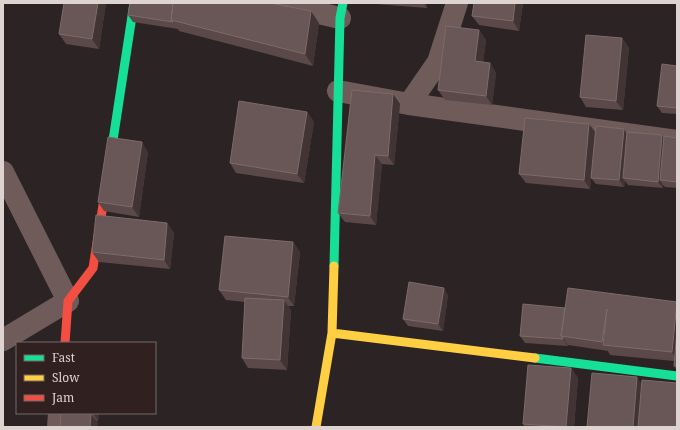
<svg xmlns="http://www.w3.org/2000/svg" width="680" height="430" font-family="'Noto Serif',serif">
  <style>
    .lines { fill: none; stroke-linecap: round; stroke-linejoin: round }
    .street { stroke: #6f5c5a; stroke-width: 22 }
    .fast { stroke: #16e098; stroke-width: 9 }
    .slow { stroke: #ffcf43; stroke-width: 9 }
    .jam { stroke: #f24e42; stroke-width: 9 }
    .wall { fill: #5b4848 }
    .shaded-wall { fill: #423434 }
    .building { fill: #695757; stroke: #7b6b6a }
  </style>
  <rect width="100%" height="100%" fill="#2c2424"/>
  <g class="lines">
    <path class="street" d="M276 3 340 18
      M338 91 409 104 438 62 457 3
      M409 104 677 141
      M3 172 68 301 3 340
      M58 427 59 413"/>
    <path class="fast" d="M106 186 134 3
      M334 266 340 18 343 3
      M535 358 677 376"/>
    <path class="slow" d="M332 333 535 358
      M316 427 332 333 334 266"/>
    <path class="jam" d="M65 343 68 301 93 268 106 186"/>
  </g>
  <path class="wall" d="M106 3 99 49 66 44 59 34Z
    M363 3H427V8Z
    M474 3H523L519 31 479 25 472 16Z
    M128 15 319 23 313 66 179 31 178 29 133 22Z
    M479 30 486 40 483 62 490 63 496 73 492 105 445 100 438 90Z
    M622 38 629 48 623 110 586 107 580 97Z
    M677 66V114L662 113 657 106Z
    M393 94 400 104 394 165 382 164 376 225 345 222 338 213Z
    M307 112 314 122 304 183 236 173 230 163Z
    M589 124 595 133H627L664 137 677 138V188L665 187 663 185V188L628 185 625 181 624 187 596 184 591 178 590 189 526 183 519 174Z
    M148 152 139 217 104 211 98 202Z
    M167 223 174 233 170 269 99 262 92 252Z
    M293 242 300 252 294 306H288L291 310 287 370 248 368 242 358 245 302 226 300 219 290Z
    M448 295 443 331 408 326 403 319Z
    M677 302V370L674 366V361L610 355 608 351 568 345V346L525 343 520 336 565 308Z
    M571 368 578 378 574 427H525L523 424Z
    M61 413H99L98 421H96L98 423Z"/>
  <path class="shaded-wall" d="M98 3H106L99 49 92 39Z
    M424 3H427V8Z
    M515 3H523L519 31 513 21Z
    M311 11 319 23 313 66 305 54Z
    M479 30 486 40 482 71 475 61Z
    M622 38 629 48 623 110 616 101Z
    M490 63 496 73 492 105 486 96Z
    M393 94 400 104 394 165 388 156Z
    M307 112 314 122 304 183 297 174Z
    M589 124 596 133 590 189 584 180Z
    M624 129 629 136 623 178 625 181 624 187 619 180Z
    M662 135 667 142 660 180 663 185V188L658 182Z
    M142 142 148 152 139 217 132 207Z
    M375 155 382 164 376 225 370 216Z
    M167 223 174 233 170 269 164 260Z
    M293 242 300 252 294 306 288 297Z
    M444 288 448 295 443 331 438 324Z
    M284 300 291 310 287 370 280 360Z
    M677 302V360L672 352Z
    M607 309 604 345 602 342Z
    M563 338 568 345V346L563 339Z
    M571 368 578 378 574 427H566Z
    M637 377 644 387 641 427H633Z
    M93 413H99L98 421Z
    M91 414 98 423 97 427H90Z"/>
  <path class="building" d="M64 3H98L92 39 59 34Z
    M130 3H173L171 20 173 22 128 15Z
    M173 3H270L311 11 305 54 171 20Z
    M474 3H515L513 21 472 16Z
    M446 26 479 30 475 61 490 63 486 96 438 90Z
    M586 35 622 38 616 101 580 97Z
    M662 64 677 66V108L657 106Z
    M352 90 393 94 388 156 375 155 370 216 338 213Z
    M239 101 307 112 297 174 230 163Z
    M525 118 589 124 584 180 519 174Z
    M596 126 624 129 619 180 591 178Z
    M627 132 662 135 658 182 623 178Z
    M664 136 677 138V182L660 180Z
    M108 137 142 142 132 207 98 202Z
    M96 215 167 223 164 260 92 252Z
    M225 236 293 242 288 297 219 290Z
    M409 282 444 288 438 324 403 319Z
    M568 288 677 302 672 352 603 345 607 309 602 342 561 336Z
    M245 298 284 300 280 360 242 358Z
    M523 304 565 308 561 336 563 338V339L520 336Z
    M677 330V366H674Z
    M528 365 571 368 566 427 523 424Z
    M592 373 637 377 633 427H587Z
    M642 380 677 383V427H638Z
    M61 413H82L91 414 90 427H60Z"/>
  <rect width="680" height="430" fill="none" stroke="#ddd3d1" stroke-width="8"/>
  <rect x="16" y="342" width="140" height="72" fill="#302120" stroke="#756867"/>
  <rect x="24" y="355" width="20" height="6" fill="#16e098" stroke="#756867"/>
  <text x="52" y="362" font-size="12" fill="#ddd3d1">Fast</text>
  <rect x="24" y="375" width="20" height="6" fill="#ffcf43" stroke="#756867"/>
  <text x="52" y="382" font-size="12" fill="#ddd3d1">Slow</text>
  <rect x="24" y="395" width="20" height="6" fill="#f24e42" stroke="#756867"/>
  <text x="52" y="402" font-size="12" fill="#ddd3d1">Jam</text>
</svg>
